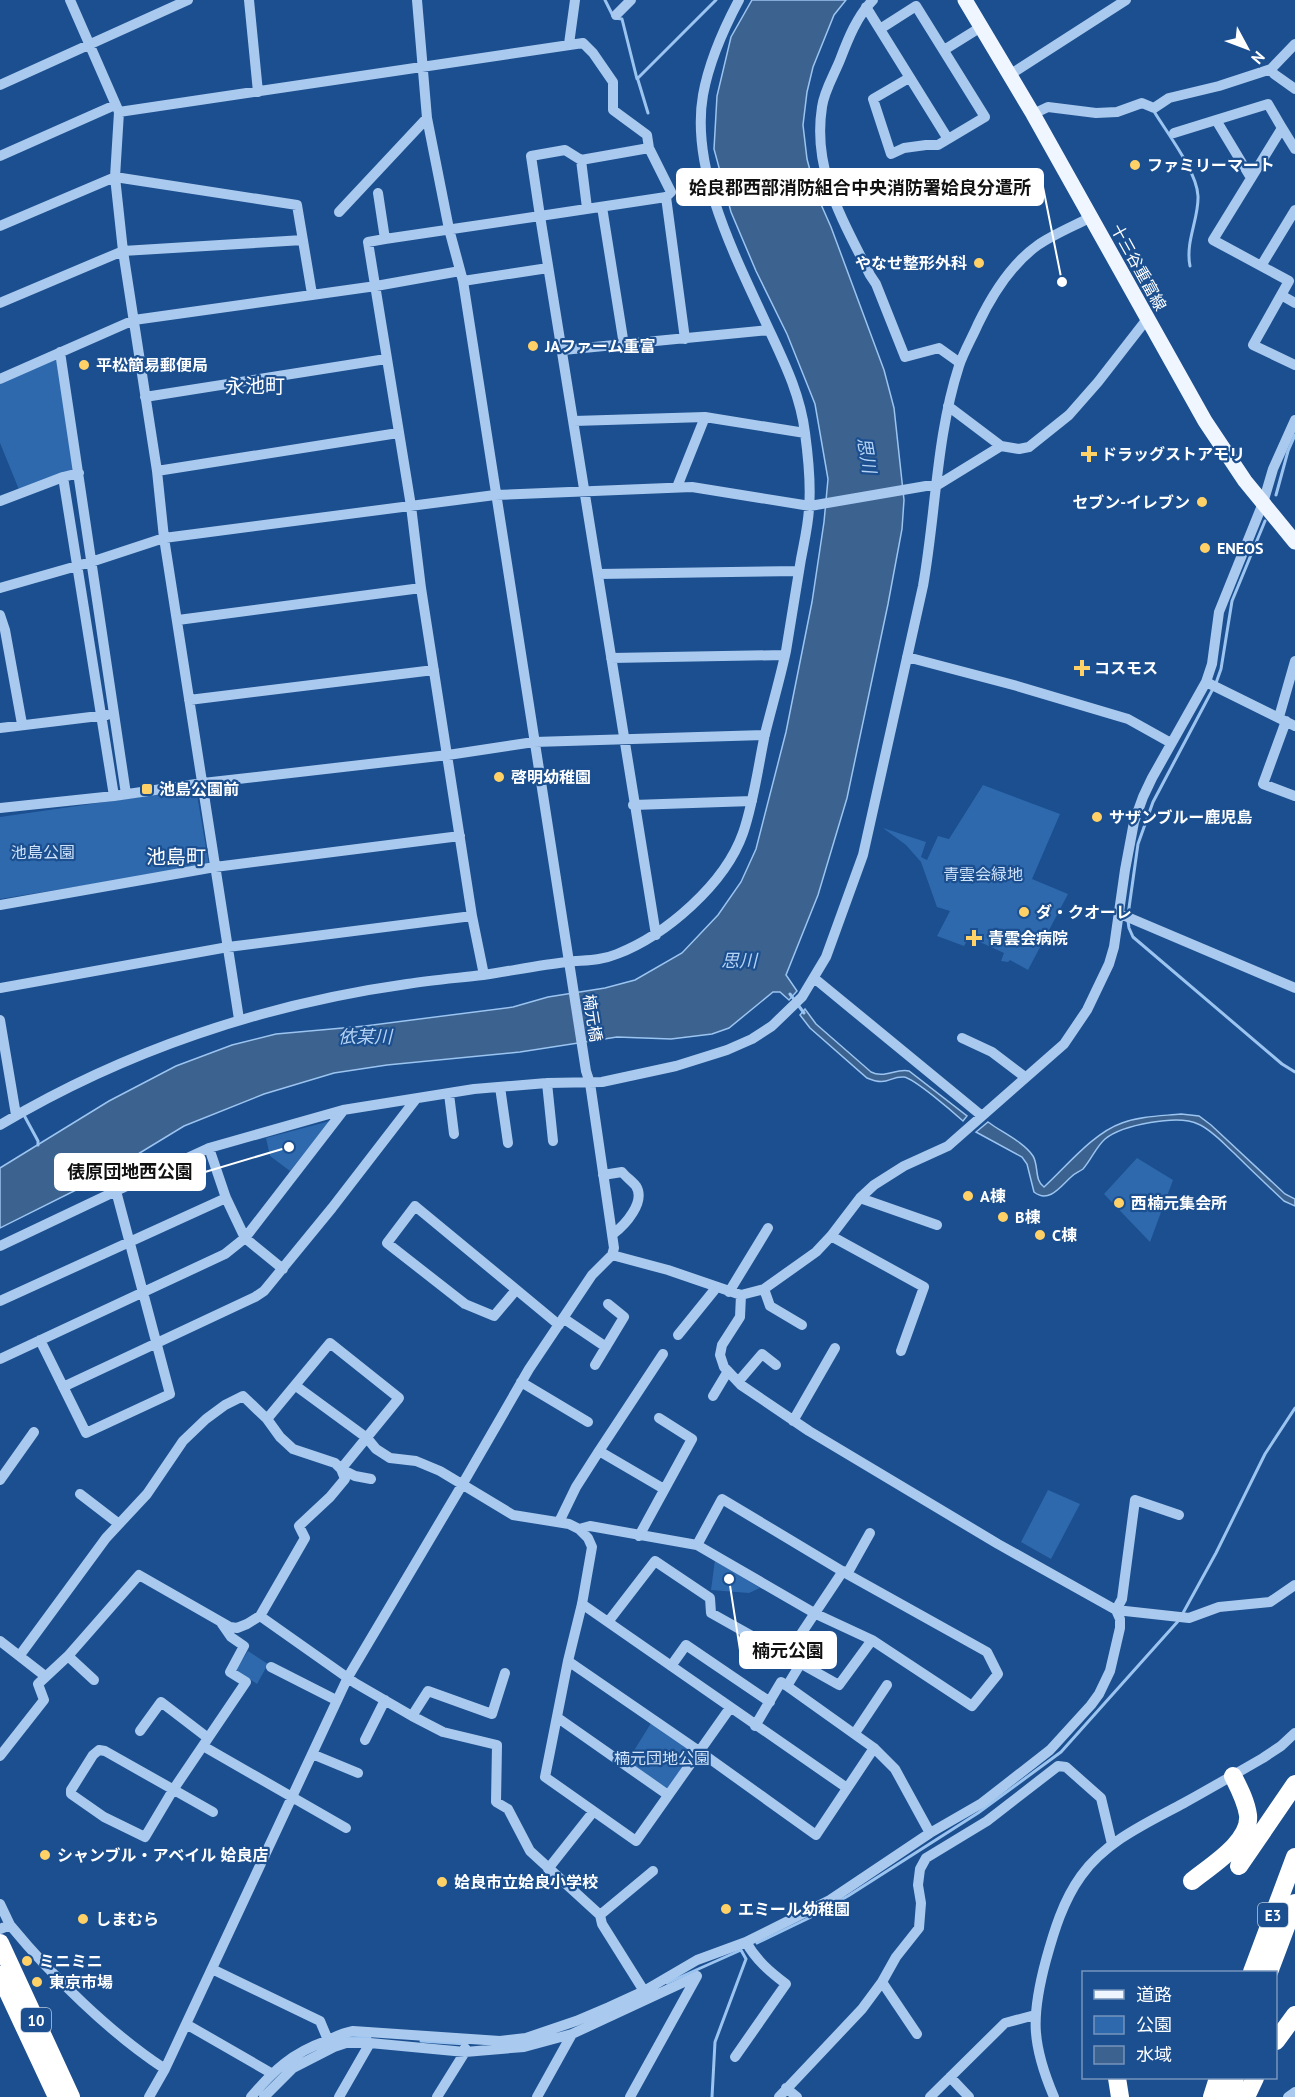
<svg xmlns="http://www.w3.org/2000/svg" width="1295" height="2097" font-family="'PT Sans','Noto Sans JP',sans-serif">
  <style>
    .green { fill: #2e69ad }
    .water { fill: #3c6290; stroke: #9cc4f0; stroke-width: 1.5 }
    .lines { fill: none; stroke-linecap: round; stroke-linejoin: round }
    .stream { stroke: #9cc4f0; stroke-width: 3 }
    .minor { stroke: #a9c9ee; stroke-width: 10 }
    .major { stroke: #f0f6ff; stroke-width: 15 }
    .highway { stroke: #fff; stroke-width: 18 }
    .poi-dot { fill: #ffd166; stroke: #1b4f8f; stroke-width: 2 }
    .labels { text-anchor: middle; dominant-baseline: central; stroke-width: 4.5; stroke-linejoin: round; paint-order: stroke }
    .shield { fill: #1b4f8f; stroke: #bbcadd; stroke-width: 1.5 }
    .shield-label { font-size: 15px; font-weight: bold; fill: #fff }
    .poi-label { font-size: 16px; font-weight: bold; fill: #fff; stroke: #1b4f8f; text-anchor: start }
    .street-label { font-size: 16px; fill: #fff; stroke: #1b4f8f }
    .park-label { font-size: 16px; fill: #cfe3fa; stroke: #1b4f8f }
    .water-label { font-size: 18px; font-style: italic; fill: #b5d3f5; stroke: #1b4f8f }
    .quarter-label { font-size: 20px; fill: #fff; stroke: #1b4f8f }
    .leader { fill: none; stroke: #fff; stroke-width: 2 }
    .callout-dot { fill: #fff; stroke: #1b4f8f; stroke-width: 2 }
    .callout { fill: #fff; stroke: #fff; stroke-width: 2 }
    .callout-label { font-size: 18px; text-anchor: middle; font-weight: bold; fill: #111 }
  </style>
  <rect width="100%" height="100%" fill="#1b4f8f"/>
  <path class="green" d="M60 352 79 473 20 492 0 443V379Z
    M983 785 1060 814 1032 879 1068 894 1028 970 1010 960 1008 962 1001 961 1004 953 969 937 964 946 937 936 950 911 937 907 921 862 906 845 883 828 926 842 921 857 927 860 938 836 949 839Z
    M196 789 209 865 0 899V817Z
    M330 1121 290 1171 270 1156 266 1138Z
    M1137 1158 1173 1180 1150 1242 1104 1194Z
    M1048 1490 1080 1504 1051 1559 1021 1542Z
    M715 1560 760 1588 749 1593 711 1590Z
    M248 1651 268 1664 257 1684 236 1670Z
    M653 1720 699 1751 668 1795 625 1765Z"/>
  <path class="water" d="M752 0H846L834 15 813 67 807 92 803 125 807 159 816 193 831 227 884 370 894 408 904 500 902 529 888 604 847 798 818 895 786 975 797 991 789 1000 780 992H773L729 1028 712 1034 671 1039 617 1037 520 1052 387 1065 334 1073 264 1094 184 1126 92 1182 0 1228V1168L109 1101 176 1066 232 1045 276 1034 365 1026 513 1007 548 997 605 988 635 980 682 953 718 915 741 882 756 849 786 732 812 602 824 522 828 479 815 404 787 334 756 271 731 212 714 149 717 96 731 37Z
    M805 1009 816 1024 871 1072C884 1079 896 1068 909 1071L967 1116 963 1121C953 1112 915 1079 904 1077 889 1076 888 1087 867 1078L810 1028 800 1015Z
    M1181 1114 1199 1116 1211 1125 1285 1194 1295 1199V1206L1284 1201C1267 1185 1250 1169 1234 1153 1223 1143 1212 1130 1198 1124 1178 1114 1122 1125 1105 1139 1096 1147 1091 1160 1083 1169 1079 1172 1075 1173 1071 1177 1061 1186 1049 1204 1034 1192L1027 1164 1022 1157 976 1132 988 1122C1001 1132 1024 1142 1033 1156 1039 1166 1034 1180 1044 1187 1066 1167 1093 1133 1122 1123 1141 1116 1161 1116 1181 1114Z"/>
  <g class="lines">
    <path class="stream" d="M605 0 614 18 622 19 637 79 716 0
      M638 80 648 113
      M1155 113C1168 134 1197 172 1198 196 1199 218 1185 242 1190 266
      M1276 495 1288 451 1295 435
      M1128 915 1138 844 1153 802 1216 683 1221 669 1232 601 1265 521
      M1128 921 1129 928 1133 937 1282 1064 1295 1072
      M790 994 804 1013
      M25 1117 38 1141V1145
      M1183 1613 1216 1553 1265 1454 1295 1408
      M757 1943 809 1918 848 1896 978 1813 1061 1752 1180 1619
      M667 1983 741 1950 746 1959 715 2042 712 2097
      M347 2038 370 2037
      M421 2041 466 2044"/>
    <path class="minor" d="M70 0 119 112 115 177 123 251 157 471 164 538 239 1019
      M249 0 258 92
      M873 0C857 16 848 39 840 60 834 75 824 91 822 107 812 171 843 220 870 275L876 284 905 357 939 348 960 363
      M866 7 948 139
      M616 15 631 0
      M880 29 916 6 985 117 938 145H926L904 148 891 154 873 99 909 78
      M569 44 575 0
      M1295 44 1271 69 1274 74 1295 89
      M944 50 981 27
      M1011 74 1126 0
      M0 85 188 0
      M119 112 583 43 593 53 613 82V110L647 135 649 148 671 192 666 197 540 216 531 156 565 150 581 160 649 148
      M1033 114 1048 107 1096 113 1117 112 1142 103 1154 108 1169 98 1219 86 1271 69
      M1174 133 1216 120
      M1295 149 1282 128 1213 240 1289 281 1253 345 1295 365
      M0 156 115 105
      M581 160 587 208
      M1251 178 1216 120 1268 104 1282 128
      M378 193 385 239 540 216 656 935
      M666 197 685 339
      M602 207 624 345
      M339 212 427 118
      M0 226 115 177 297 205 312 294
      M385 239 368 242 411 506 421 588 472 916 484 975
      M1261 266 1295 210
      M463 281 548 268
      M1281 295 1295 303
      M0 303 123 251 303 240
      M563 350 769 330
      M60 352 126 794
      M0 379 134 320 376 286 460 271
      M145 397 386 359
      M948 406 1001 446 1019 449 1029 447 1069 415 1098 382 1147 319
      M574 421 705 417 805 433
      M157 471 398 433
      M63 477 114 796
      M677 487 705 417
      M0 501 63 477 79 473
      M598 574 799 571
      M0 588 91 562 164 538 495 495 692 487 810 506 926 486H936L1001 446
      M0 615 5 630 22 724
      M178 620 421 588
      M907 657 1017 686 1128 719 1171 743
      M611 658 785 655
      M1206 682 1295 726
      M189 700 434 670
      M1279 717 1295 661
      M1286 721 1263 784 1295 796
      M0 728 107 715
      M633 805 752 801
      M0 808 114 796 203 783 448 755 534 742 765 735
      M0 905 215 867 460 836
      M1118 913 1295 988
      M814 978 982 1116
      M0 988 228 947 472 916
      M0 1020 16 1115
      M962 1038 992 1052 1025 1077
      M547 1083 553 1141
      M500 1087 508 1143
      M449 1094 454 1134
      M0 1125C124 1051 264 1004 407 984 432 980 458 978 483 975 511 971 539 965 567 962 585 960 600 961 617 954 666 935 725 884 743 833 754 801 758 767 765 734 772 706 780 679 786 651 791 621 796 590 801 559 804 543 808 526 809 509 811 486 808 455 805 433 800 392 782 358 765 321 735 256 690 169 703 95 709 62 723 30 739 0
      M209 1148 226 1198 245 1238 283 1269
      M603 1175 622 1172C626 1177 632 1181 636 1186 646 1202 625 1225 613 1234
      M116 1191 209 1148 343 1110 474 1089 547 1083 602 1082 676 1066 727 1050 752 1039 772 1026 802 997 826 957 863 855 923 586C936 513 936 437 959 366 964 351 972 338 978 324 992 295 1011 264 1038 245 1054 234 1074 226 1091 217
      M860 1198 937 1225
      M831 1236 924 1287 901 1351
      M0 1246 116 1191 170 1394 86 1433 40 1340
      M612 1255 668 1270 741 1295 764 1289 816 1252 831 1236 860 1198 874 1185 904 1166 948 1146 1064 1044 1087 1010 1109 964 1114 947 1125 870 1134 822 1143 797 1152 778 1206 682 1212 664 1219 612 1263 503 1273 469 1295 420
      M764 1289 770 1306 802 1325
      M516 1290 494 1316 465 1304 387 1243 415 1206 559 1325
      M729 1292 768 1228
      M741 1295 740 1317 722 1345 720 1355 724 1367 741 1385 809 1431 998 1544 1116 1610 1189 1618 1219 1607 1270 1602 1295 1585
      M0 1301 226 1198
      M563 1318 606 1347
      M678 1335 716 1288
      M663 1354 599 1451 664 1489
      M0 1359 225 1254 245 1238 343 1111
      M595 1365 624 1317 608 1304
      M521 1382 588 1422
      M738 1382 762 1354 776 1365
      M296 1386 367 1438 376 1449 390 1458 416 1461 440 1471 513 1515 569 1524 579 1529 588 1538 592 1547 582 1604 568 1661 545 1777 636 1841 730 1708
      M63 1387 255 1297 264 1291 332 1208 416 1099
      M713 1396 728 1371
      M267 1419 330 1343 399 1398 341 1469
      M793 1421 835 1348
      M0 1480 34 1432
      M80 1494 119 1524
      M559 1522 576 1487 599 1451
      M579 1529 590 1526 697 1545 816 1614 872 1640 972 1706 998 1674 987 1652 847 1574 722 1499 697 1545
      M639 1536 692 1439 659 1418
      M847 1574 870 1533
      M582 1604 847 1788
      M1116 1610 1122 1599 1135 1500 1179 1515
      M260 1616 355 1683 412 1716 443 1732 497 1745 496 1802 508 1809 530 1851 600 1915 602 1924 644 1991
      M608 1622 655 1561 710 1598 711 1613 839 1685 872 1640
      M0 1641 45 1676
      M20 1655 106 1538 147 1494 183 1441 206 1419 225 1405 243 1396 267 1419 280 1437 293 1449 335 1463 341 1469 355 1476 371 1479
      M787 1655 843 1571
      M68 1656 94 1680
      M568 1661 699 1751 816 1835 874 1748
      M671 1666 686 1645 770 1702
      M271 1667 336 1700
      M787 1686 801 1663
      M412 1716 428 1691 492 1714 505 1673
      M558 1718 668 1795
      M755 1726 781 1682 787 1686 874 1748 895 1769 930 1833
      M140 1731 161 1702 208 1738
      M855 1733 887 1685
      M365 1740 385 1700
      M203 1746 346 1828
      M312 1754 358 1773
      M0 1756 44 1700 38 1684 68 1656 139 1575 230 1627 237 1628 247 1624 260 1616 305 1538 299 1526 330 1497 345 1479 341 1469
      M213 1812 105 1751 99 1750 93 1755 71 1790V1794L104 1817 145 1837 173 1790 246 1682 230 1672 244 1646 231 1637 222 1624
      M548 1869 593 1812
      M0 1904 10 1925
      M600 1915 653 1871
      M0 1929 10 1925C52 1976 110 2033 165 2069
      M212 1969 320 2021 328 2040
      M882 1982 917 2034
      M186 2024 271 2073
      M735 2057 786 1984C770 1972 756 1960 746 1942
      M950 2077 969 2097
      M786 2088 797 2097
      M149 2097 165 2069 348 1677 462 1485 529 1369 592 1275 612 1255 614 1248 590 1083 586 1071 463 281 449 229 427 118 417 0
      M251 2097C274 2070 292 2053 326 2041 335 2037 342 2033 353 2031L500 2041 526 2038 576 2021 609 2007 644 1991 697 1960 746 1942 830 1900 930 1833 982 1803 1050 1750 1091 1705 1099 1694 1110 1671 1120 1628V1619L1116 1610
      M264 2097 293 2068 334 2047 346 2043H370L465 2052 524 2047 572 2034 697 1976
      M339 2097 370 2043
      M437 2097 465 2052V2048
      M537 2097 572 2034
      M630 2097 697 1976
      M779 2097 862 2009 882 1982 896 1957 919 1928 921 1903 918 1885 920 1869 926 1858 987 1821 1058 1766 1066 1767 1101 1798 1112 1844
      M930 2097 1005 2023 1035 2015
      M1054 2097C1031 2043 1031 2016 1046 1960 1054 1931 1063 1901 1081 1876 1106 1841 1147 1823 1184 1803 1211 1788 1237 1773 1263 1758L1281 1746 1295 1733
      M1288 2097 1295 2092"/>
    <path class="major" d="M965 0 1033 114 1205 421 1245 481 1295 542"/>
    <path class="highway" d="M1239 1866 1295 1784
      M1192 1881C1210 1866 1251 1842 1248 1815 1246 1801 1239 1788 1233 1776
      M0 1943 71 2097
      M1252 1972 1295 1857
      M1269 1972 1295 1903
      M0 1975 57 2097
      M1276 2041 1295 2015
      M1117 2078 1120 2097
      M1212 2097 1218 2078
      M1229 2097 1235 2078
      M1246 2097 1255 2078"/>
  </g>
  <g class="poi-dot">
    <circle cx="1135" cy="165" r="6"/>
    <circle cx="979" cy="263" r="6"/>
    <circle cx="533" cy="346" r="6"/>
    <circle cx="84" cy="365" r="6"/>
    <path d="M1086 445h6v6h6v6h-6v6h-6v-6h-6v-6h6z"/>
    <circle cx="1202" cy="502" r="6"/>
    <circle cx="1205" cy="548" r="6"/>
    <path d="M1079 659h6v6h6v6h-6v6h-6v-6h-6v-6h6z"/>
    <circle cx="499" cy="777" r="6"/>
    <rect x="141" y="783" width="12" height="12" rx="3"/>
    <circle cx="1097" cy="817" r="6"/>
    <circle cx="1024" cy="912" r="6"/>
    <path d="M971 929h6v6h6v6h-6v6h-6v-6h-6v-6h6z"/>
    <circle cx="968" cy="1196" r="6"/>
    <circle cx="1119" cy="1203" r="6"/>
    <circle cx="1003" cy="1217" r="6"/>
    <circle cx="1040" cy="1235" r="6"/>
    <circle cx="45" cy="1855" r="6"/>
    <circle cx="442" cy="1882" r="6"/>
    <circle cx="726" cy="1909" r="6"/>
    <circle cx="83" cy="1919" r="6"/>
    <circle cx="27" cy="1961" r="6"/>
    <circle cx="37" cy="1982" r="6"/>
  </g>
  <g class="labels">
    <g class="shield">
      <rect x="1258" y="1903" width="30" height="24" rx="4.5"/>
      <rect x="21" y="2008" width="30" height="24" rx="4.5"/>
    </g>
    <g class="shield-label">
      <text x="1273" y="1915">E3</text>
      <text x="36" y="2020">10</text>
    </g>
    <g class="poi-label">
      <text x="1147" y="165">ファミリーマート</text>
      <text x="967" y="263" text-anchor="end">やなせ整形外科</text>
      <text x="545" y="346">JAファーム重富</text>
      <text x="96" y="365">平松簡易郵便局</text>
      <text x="1101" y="454">ドラッグストアモリ</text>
      <text x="1190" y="502" text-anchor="end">セブン-イレブン</text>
      <text x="1217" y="548">ENEOS</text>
      <text x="1094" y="668">コスモス</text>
      <text x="511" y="777">啓明幼稚園</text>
      <text x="159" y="789">池島公園前</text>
      <text x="1109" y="817">サザンブルー鹿児島</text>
      <text x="1036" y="912">ダ・クオーレ</text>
      <text x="988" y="938">青雲会病院</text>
      <text x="980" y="1196">A棟</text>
      <text x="1131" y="1203">西楠元集会所</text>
      <text x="1015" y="1217">B棟</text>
      <text x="1052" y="1235">C棟</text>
      <text x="57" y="1855">シャンブル・アベイル 姶良店</text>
      <text x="454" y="1882">姶良市立姶良小学校</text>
      <text x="738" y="1909">エミール幼稚園</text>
      <text x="95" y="1919">しまむら</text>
      <text x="39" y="1961">ミニミニ</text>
      <text x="49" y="1982">東京市場</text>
    </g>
    <g class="street-label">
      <text transform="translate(1139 267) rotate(61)">十三谷重富線</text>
      <text transform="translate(593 1018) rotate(81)">楠元橋</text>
    </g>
    <g class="park-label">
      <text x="43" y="852">池島公園</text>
      <text x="983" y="874">青雲会緑地</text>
      <text x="662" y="1758">楠元団地公園</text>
    </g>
    <g class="water-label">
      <text transform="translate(867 455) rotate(80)">思川</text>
      <text x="739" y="960">思川</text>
      <text x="365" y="1036">依某川</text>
    </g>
    <g class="quarter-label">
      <text x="255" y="386">永池町</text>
      <text x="176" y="857">池島町</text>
    </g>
  </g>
  <path class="leader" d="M1062 282L1043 187M289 1147L205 1172M729 1579L740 1650"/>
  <g class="callout-dot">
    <circle cx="1062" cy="282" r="6"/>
    <circle cx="289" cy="1147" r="6"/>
    <circle cx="729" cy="1579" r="6"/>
  </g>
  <g class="callout">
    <rect x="677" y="169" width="366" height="36" rx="6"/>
    <rect x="55" y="1154" width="150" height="36" rx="6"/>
    <rect x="740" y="1632" width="96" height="36" rx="6"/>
  </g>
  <g class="callout-label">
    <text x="860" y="194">姶良郡西部消防組合中央消防署姶良分遣所</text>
    <text x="130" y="1178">俵原団地西公園</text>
    <text x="788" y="1657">楠元公園</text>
  </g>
  <rect x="1082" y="1971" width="195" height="108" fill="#1b4f8f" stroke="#7695bc" stroke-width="1.5"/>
  <rect x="1094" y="1990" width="30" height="9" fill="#f0f6ff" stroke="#7695bc" stroke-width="1.5"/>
  <text x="1136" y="2001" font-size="18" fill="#ffffff">道路</text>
  <rect x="1094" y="2016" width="30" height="18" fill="#2e69ad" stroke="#7695bc" stroke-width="1.5"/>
  <text x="1136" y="2031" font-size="18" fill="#ffffff">公園</text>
  <rect x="1094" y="2046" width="30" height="18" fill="#3c6290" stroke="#7695bc" stroke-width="1.5"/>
  <text x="1136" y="2061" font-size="18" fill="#ffffff">水域</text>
  <g transform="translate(1247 48) rotate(131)" stroke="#1b4f8f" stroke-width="4.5" paint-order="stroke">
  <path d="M0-4.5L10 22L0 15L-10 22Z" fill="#ffffff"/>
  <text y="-9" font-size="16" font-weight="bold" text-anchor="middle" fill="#ffffff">N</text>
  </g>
</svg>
